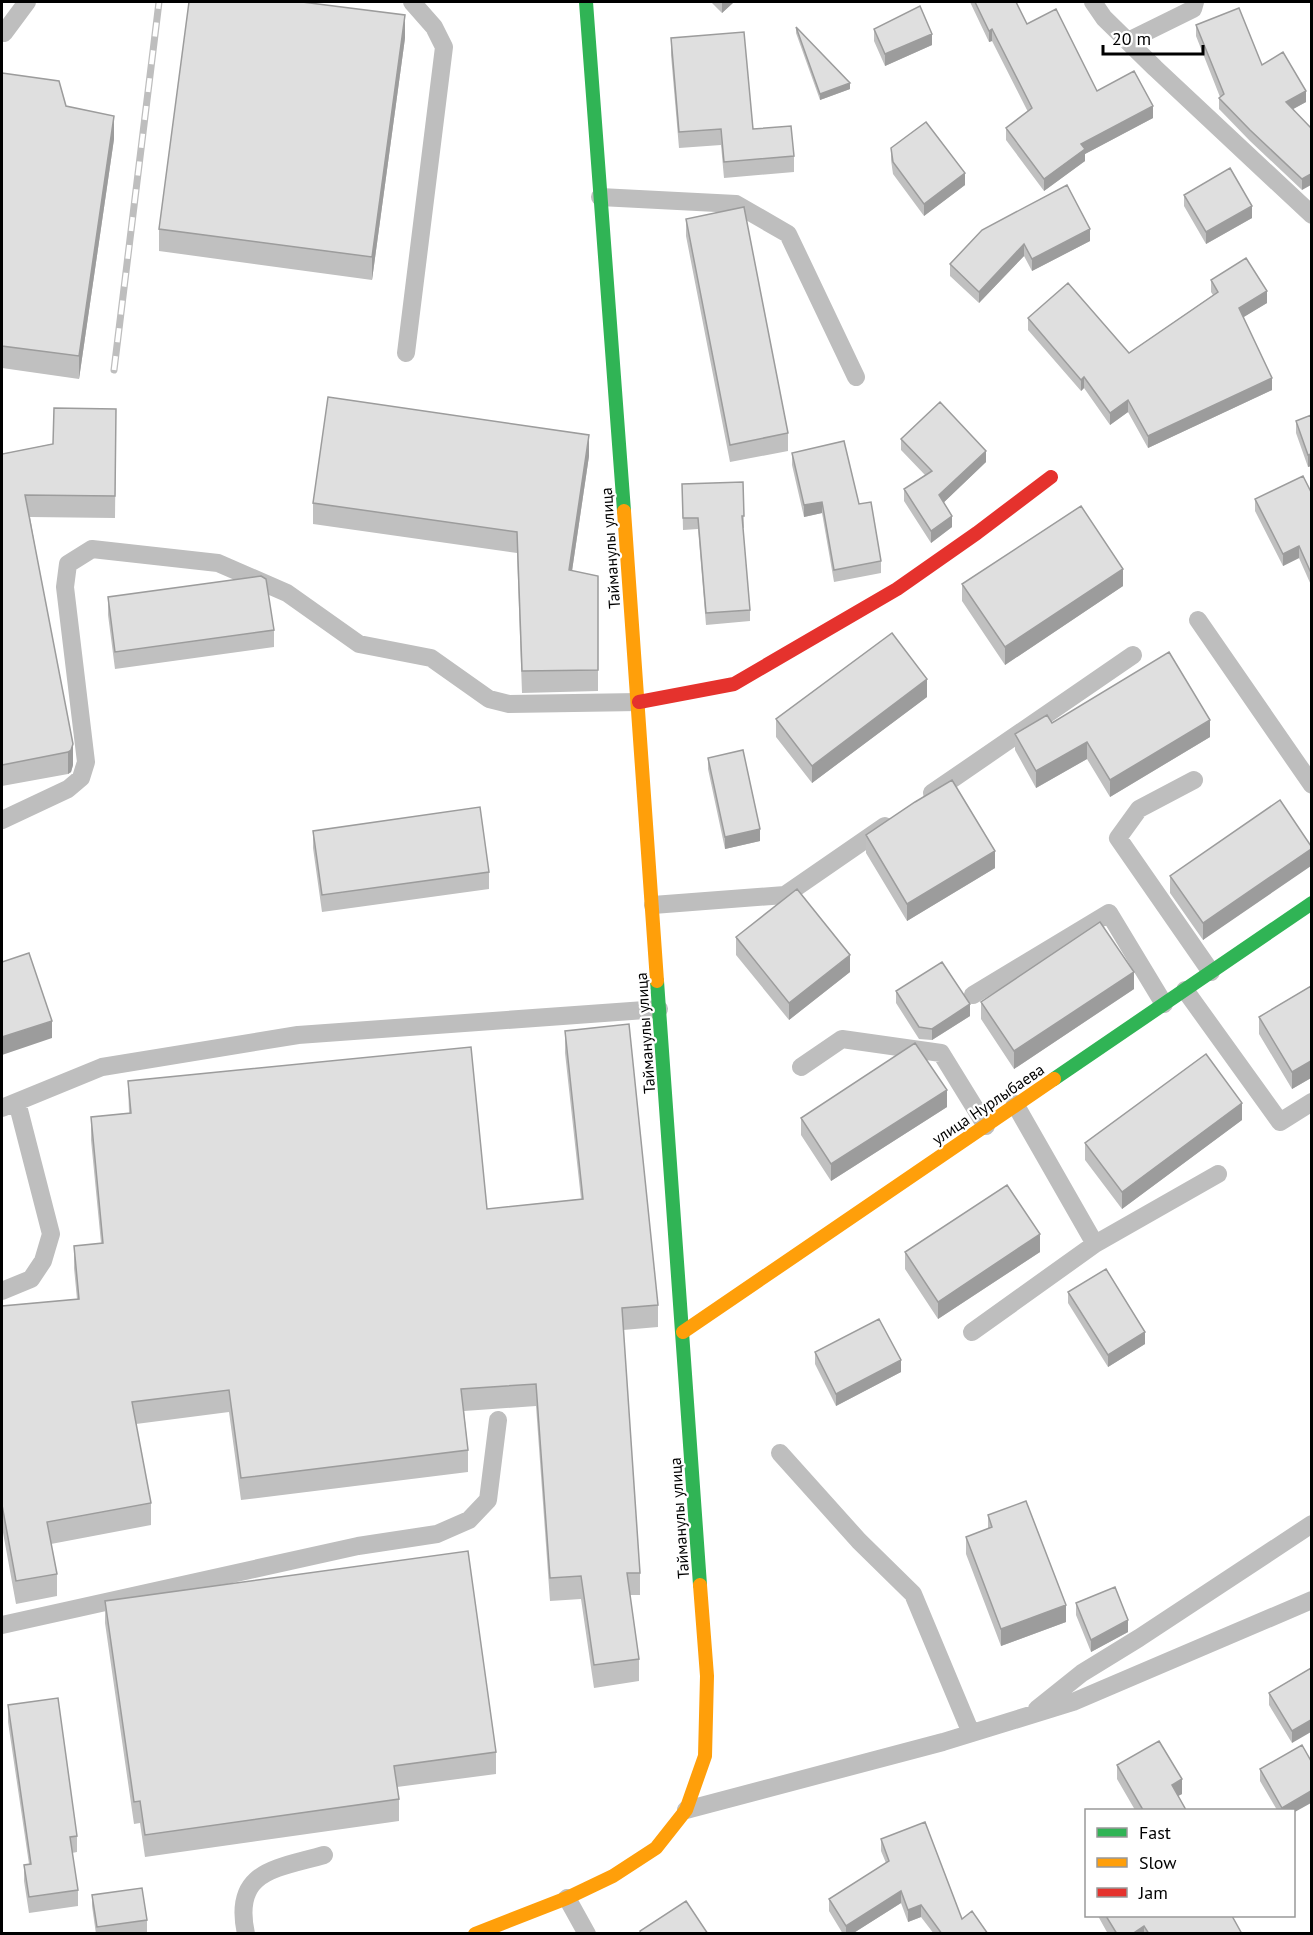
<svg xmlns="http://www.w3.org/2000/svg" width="1313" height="1935" font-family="'PT Sans',sans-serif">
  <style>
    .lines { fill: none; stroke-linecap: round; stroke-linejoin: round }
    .lane { stroke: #bebebe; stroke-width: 18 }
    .fast { stroke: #30b455; stroke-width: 14 }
    .slow { stroke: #ff9f0a; stroke-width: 14 }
    .jam { stroke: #e5322d; stroke-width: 14 }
    .rail-casing { stroke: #bebebe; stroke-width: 7 }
    .rail { stroke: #fff; stroke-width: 4.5; stroke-dasharray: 14; stroke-linecap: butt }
    .wall { fill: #c0c0c0 }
    .shaded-wall { fill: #9c9c9c }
    .building { fill: #dfdfdf; stroke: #9c9c9c; stroke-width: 1.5 }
    .labels { text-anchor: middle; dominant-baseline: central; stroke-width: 4.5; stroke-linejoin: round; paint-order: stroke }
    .street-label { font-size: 16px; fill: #000; stroke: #fff }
  </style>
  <rect width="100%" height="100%" fill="#fff"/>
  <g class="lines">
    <path class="lane" d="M1093 2 1104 18 1155 68 1312 215
      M4 33 27 2
      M1128 41 1193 9 1195 2
      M600 197 736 204 788 234 856 377
      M406 353 444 47 434 27 412 2
      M1198 620 1312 785
      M1194 780 1139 809 1118 838 1211 972
      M932 793 1133 655
      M2 820 68 789 81 778 86 762 65 587 68 564 92 549 218 563 287 593 359 644 431 658 489 699 509 704 639 702
      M653 905 785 895 885 826
      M1185 990 1280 1122 1312 1102
      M973 995 1109 913 1164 1004
      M801 1067 842 1039 941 1053 986 1126
      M1015 1104 1095 1244
      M2 1108 102 1067 298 1035 659 1009
      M2 1291 31 1279 43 1261 51 1234 17 1102
      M972 1332 1095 1244 1218 1174
      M780 1453 859 1541 913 1594 971 1733
      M2 1625 358 1546 437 1534 469 1520 488 1500 498 1420
      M1037 1709 1082 1673 1139 1638 1312 1524
      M686 1810 943 1742 1073 1702 1312 1600
      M567 1898 587 1934
      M246 1934C232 1870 276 1869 324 1855"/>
    <path class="fast" d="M586 2 624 511
      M657 981 700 1585
      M1054 1079 1312 903"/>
    <path class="slow" d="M624 511 657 981
      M683 1332 1054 1079
      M475 1934 567 1898 613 1876 656 1848 686 1810 705 1756 707 1676 700 1585"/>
    <path class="jam" d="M639 702 734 684 897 589 977 533 1051 477"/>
    <g class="rail-casing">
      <path id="rail" d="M114 370 159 2"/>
    </g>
    <use href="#rail" class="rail"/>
  </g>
  <path class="wall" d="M711 2H734L722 13Z
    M970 2H1016L1027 24 1097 91 1153 118 1085 154V161L1044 191 1006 140V128L1028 112 992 41 989 42Z
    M1196 25 1262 65 1306 102 1293 109 1311 128 1302 190 1250 141 1219 109V98L1220 97 1196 36Z
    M796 27 850 89 820 100 796 33Z
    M874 29 932 45 885 66 874 41Z
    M405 38 372 280 159 251V229Z
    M671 38 753 129 794 156V172L724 178 721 145 679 148 671 55Z
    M2 73 66 106 114 139 79 379 2 368Z
    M891 148 965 185 924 216 893 174 891 160Z
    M1184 195 1252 218 1206 244 1184 206Z
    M686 219 788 433V451L730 462 686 236Z
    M982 230 1090 241 1032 271 1024 256 979 303 950 276V264Z
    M1211 280 1267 303 1243 317 1272 390 1148 448 1128 412 1110 425 1084 388 1081 391 1028 330V318L1129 353 1213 295 1211 292Z
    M1311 415V466L1308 467 1296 433V421Z
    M116 431 115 518 30 517 73 765 71 772 68 774 2 786V454Z
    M901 439 986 462 944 502 952 527 931 543 904 501V489L925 475 901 450Z
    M792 453 859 504 881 561V573L834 582 822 513 804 517 792 465Z
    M589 456 572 571 598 576V691L522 693 517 553 313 524V503Z
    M743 482 744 528H743L750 610V621L706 625 698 529 683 530 682 484Z
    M1311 492V585L1299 558 1283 566 1255 511V499Z
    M962 584 1123 586 1005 665 962 601Z
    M108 597 274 630V647L115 669 108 615Z
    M927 697 812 783 776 737V719Z
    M1052 723 1210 737 1110 797 1087 759 1036 788 1015 750V734Z
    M708 758 760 841 725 849 708 769Z
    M313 831 489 872V889L322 912 313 848Z
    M866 835 995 868 907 921 866 853Z
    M1311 846 1203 940 1170 893V876Z
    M736 937 850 972 789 1020 736 955Z
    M1311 986V1078L1292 1089 1259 1034V1017Z
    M1134 989 1014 1069 981 1019V1002Z
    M896 991 970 1016 932 1040 919 1039 896 1003Z
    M565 1031 658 1305V1327L623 1330 640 1573V1595H630L639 1659V1681L594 1688 581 1599 550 1601 536 1406 464 1411 468 1450V1472L241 1500 229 1412 136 1424 151 1503V1525L51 1544 57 1574V1596L16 1604 2 1527V1306L77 1299 74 1268V1246L101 1243 91 1140V1117L129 1113 128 1081 487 1209 581 1199 565 1053Z
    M947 1107 831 1181 801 1135V1118Z
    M1242 1120 1122 1209 1085 1160V1143Z
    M905 1252H1040L938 1319 905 1269Z
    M1068 1292 1145 1344 1108 1367 1068 1303Z
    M815 1352 901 1372 836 1406 815 1364Z
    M988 1515 1066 1622 1001 1646 966 1554V1537L988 1529Z
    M105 1601 496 1752V1774L397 1787 399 1799V1821L145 1857 140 1823 134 1824 105 1623Z
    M1076 1603 1128 1632 1091 1652 1076 1615Z
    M1311 1668 1292 1743 1269 1705V1693Z
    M8 1705 77 1836V1852L72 1853 78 1890V1906L29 1913 24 1881V1865L29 1864 8 1722Z
    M1117 1765 1182 1794 1178 1796 1186 1810H1135L1117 1779Z
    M1260 1769 1293 1810H1277L1260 1781Z
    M881 1839 962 1919 988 1934H934L921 1917 908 1922 901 1903 852 1934H843L829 1911V1899L886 1863 881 1851Z
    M92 1895 147 1920V1932L137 1934H96L92 1906Z
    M1098 1916H1232L1242 1934H1108Z"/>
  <path class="shaded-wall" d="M722 2H734L722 13Z
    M405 15V38L372 280V257Z
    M992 29V41L989 42V31Z
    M932 34V45L885 66V54Z
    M850 83V89L820 100V94Z
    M1306 91V102L1286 113V102Z
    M1153 106V118L1085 154V161L1044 191V179L1081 144Z
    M114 116V139L79 379V356Z
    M965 173V185L924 216V204Z
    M1311 174V185L1302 190V179Z
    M1252 206V218L1206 244V232Z
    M1090 229V241L1032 271V259Z
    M1024 244V256L979 303V292Z
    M1267 291V303L1239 320V308Z
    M1084 377V388L1081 391V380Z
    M1272 378V390L1148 448V436Z
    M1128 400V412L1110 425V413Z
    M589 435V456L569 591V570Z
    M986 451V462L939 507V495Z
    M1311 454V466L1308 467V455Z
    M822 502V513L804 517V505Z
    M952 516V527L931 543V531Z
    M1299 546V558L1283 566V554Z
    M1123 569V586L1005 665V647Z
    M927 679V697L812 783V766Z
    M1210 720V737L1110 797V780Z
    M1087 742V759L1036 788V771Z
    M73 744V765L71 772 68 774V752Z
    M760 829V841L725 849V837Z
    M1311 849V866L1203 940V923Z
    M995 851V868L907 921V904Z
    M850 955V972L789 1020V1003Z
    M1134 972V989L1014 1069V1051Z
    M970 1004V1016L932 1040V1029Z
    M52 1021V1038L2 1055V1037Z
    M1311 1061V1078L1292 1089V1072Z
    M947 1090V1107L831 1181V1164Z
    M1242 1103V1120L1122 1209V1192Z
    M1040 1234V1252L938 1319V1302Z
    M1145 1332V1344L1108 1367V1355Z
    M901 1360V1372L836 1406V1394Z
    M1066 1605V1622L1001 1646V1629Z
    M1128 1620V1632L1091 1652V1640Z
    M1311 1720V1732L1292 1743V1731Z
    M1182 1779V1794L1172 1799V1785Z
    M1311 1791V1803L1293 1813V1810H1282V1808Z
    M901 1891V1903L852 1934H846V1926Z
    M921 1905V1917L908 1922V1910Z
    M1144 1926V1934H1132Z"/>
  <path class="building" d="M189 2H302L405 15 372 257 159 229Z
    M975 2H1016L1027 24 1056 9 1097 91 1134 71 1153 106 1081 144 1085 149 1044 179 1006 128 1032 108 992 29 989 31Z
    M920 6 932 34 885 54 874 29Z
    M1239 8 1262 65 1283 52 1306 91 1286 102 1311 128V174L1302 179 1250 130 1219 98 1224 94 1196 25Z
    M796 27 850 83 820 94Z
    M744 32 753 129 791 126 794 156 724 162 721 129 679 132 671 38Z
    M2 73 59 81 66 106 114 116 79 356 2 346Z
    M926 122 965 173 924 204 893 162 891 148Z
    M1230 168 1252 206 1206 232 1184 195Z
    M1067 185 1090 229 1032 259 1024 244 979 292 950 264 982 230Z
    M744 207 788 433 730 445 686 219Z
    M1246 258 1267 291 1239 308 1272 378 1148 436 1128 400 1110 413 1084 377 1081 380 1028 318 1068 283 1129 353 1218 292 1211 280Z
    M328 397 589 435 569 570 598 576V670L522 671 517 532 313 503Z
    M940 402 986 451 939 495 952 516 931 531 904 489 932 471 901 439Z
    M54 408 116 409 115 496 25 495 73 744 71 750 68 752 2 765V454L53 444Z
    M1311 415V454L1308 455 1296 421Z
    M844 441 859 504 871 502 881 561 834 570 822 502 804 505 792 453Z
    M1303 476 1311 492V573L1299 546 1283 554 1255 499Z
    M743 482 744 516H742L750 610 706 613 698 518H683L682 484Z
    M1081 506 1123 569 1005 647 962 584Z
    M261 576 266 579 274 630 115 652 108 597Z
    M892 633 927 679 812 766 776 719Z
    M1169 652 1210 720 1110 780 1087 742 1036 771 1015 734 1047 715 1052 723Z
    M743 750 760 829 725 837 708 758Z
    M952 780 995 851 907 904 866 835 915 802Z
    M1280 800 1311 846V849L1203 923 1170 876Z
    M480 807 489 872 322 895 313 831Z
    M797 889 850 955 789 1003 736 937Z
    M1100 922 1134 972 1014 1051 981 1002Z
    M29 953 52 1021 2 1037V962Z
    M942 962 970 1004 932 1029 919 1027 896 991Z
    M1311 986V1061L1292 1072 1259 1017Z
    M629 1024 658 1305 622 1308 640 1573H627L639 1659 594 1665 581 1576 550 1578 536 1384 461 1389 468 1450 241 1478 229 1390 132 1402 151 1503 47 1522 57 1574 16 1581 2 1505V1306L79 1299 74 1246 103 1243 91 1117 131 1113 128 1081 471 1047 487 1209 583 1199 565 1031Z
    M915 1043 947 1090 831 1164 801 1118Z
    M1206 1054 1242 1103 1122 1192 1085 1143Z
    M1007 1185 1040 1234 938 1302 905 1252Z
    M1106 1269 1145 1332 1108 1355 1068 1292Z
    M879 1319 901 1360 836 1394 815 1352Z
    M1026 1501 1066 1605 1001 1629 966 1537 992 1527 988 1515Z
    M468 1551 496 1752 394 1766 399 1799 145 1835 140 1801 134 1802 105 1601Z
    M1115 1587 1128 1620 1091 1640 1076 1603Z
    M1311 1668V1720L1292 1731 1269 1693Z
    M58 1698 77 1836 70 1837 78 1890 29 1897 24 1865 31 1864 8 1705Z
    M1159 1741 1182 1779 1172 1785 1186 1810H1143L1117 1765Z
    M1302 1745 1311 1761V1791L1282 1808 1260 1769Z
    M925 1822 962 1919 972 1911 988 1934H942L921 1905 908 1910 901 1891 846 1926 829 1899 889 1861 881 1839Z
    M142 1888 147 1920 97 1927 92 1895Z
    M686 1901 708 1934H641L640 1931Z
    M1106 1916H1232L1242 1934H1149L1144 1926 1132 1934H1117Z"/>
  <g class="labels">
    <g class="street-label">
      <text transform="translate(610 548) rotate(-94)">Тайманулы улица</text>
      <text transform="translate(645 1033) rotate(-94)">Тайманулы улица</text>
      <text transform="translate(988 1104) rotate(-34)">улица Нурлыбаева</text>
      <text transform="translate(679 1518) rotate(-94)">Тайманулы улица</text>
    </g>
  </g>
  <rect width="1313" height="1935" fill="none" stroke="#000000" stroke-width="6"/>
  <rect x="1085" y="1809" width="210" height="108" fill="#ffffff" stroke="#999999" stroke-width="1.5"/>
  <rect x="1097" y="1828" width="30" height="9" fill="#30b455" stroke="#999999" stroke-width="1.5"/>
  <text x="1139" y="1839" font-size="18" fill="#000000">Fast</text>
  <rect x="1097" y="1858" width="30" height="9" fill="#ff9f0a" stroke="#999999" stroke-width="1.5"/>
  <text x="1139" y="1869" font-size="18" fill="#000000">Slow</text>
  <rect x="1097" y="1888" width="30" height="9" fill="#e5322d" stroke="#999999" stroke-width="1.5"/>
  <text x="1139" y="1899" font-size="18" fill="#000000">Jam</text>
  <path d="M1103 45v9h100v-9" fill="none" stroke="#000000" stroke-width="3"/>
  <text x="1112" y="45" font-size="18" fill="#000000" stroke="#ffffff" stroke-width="4.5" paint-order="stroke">20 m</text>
</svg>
